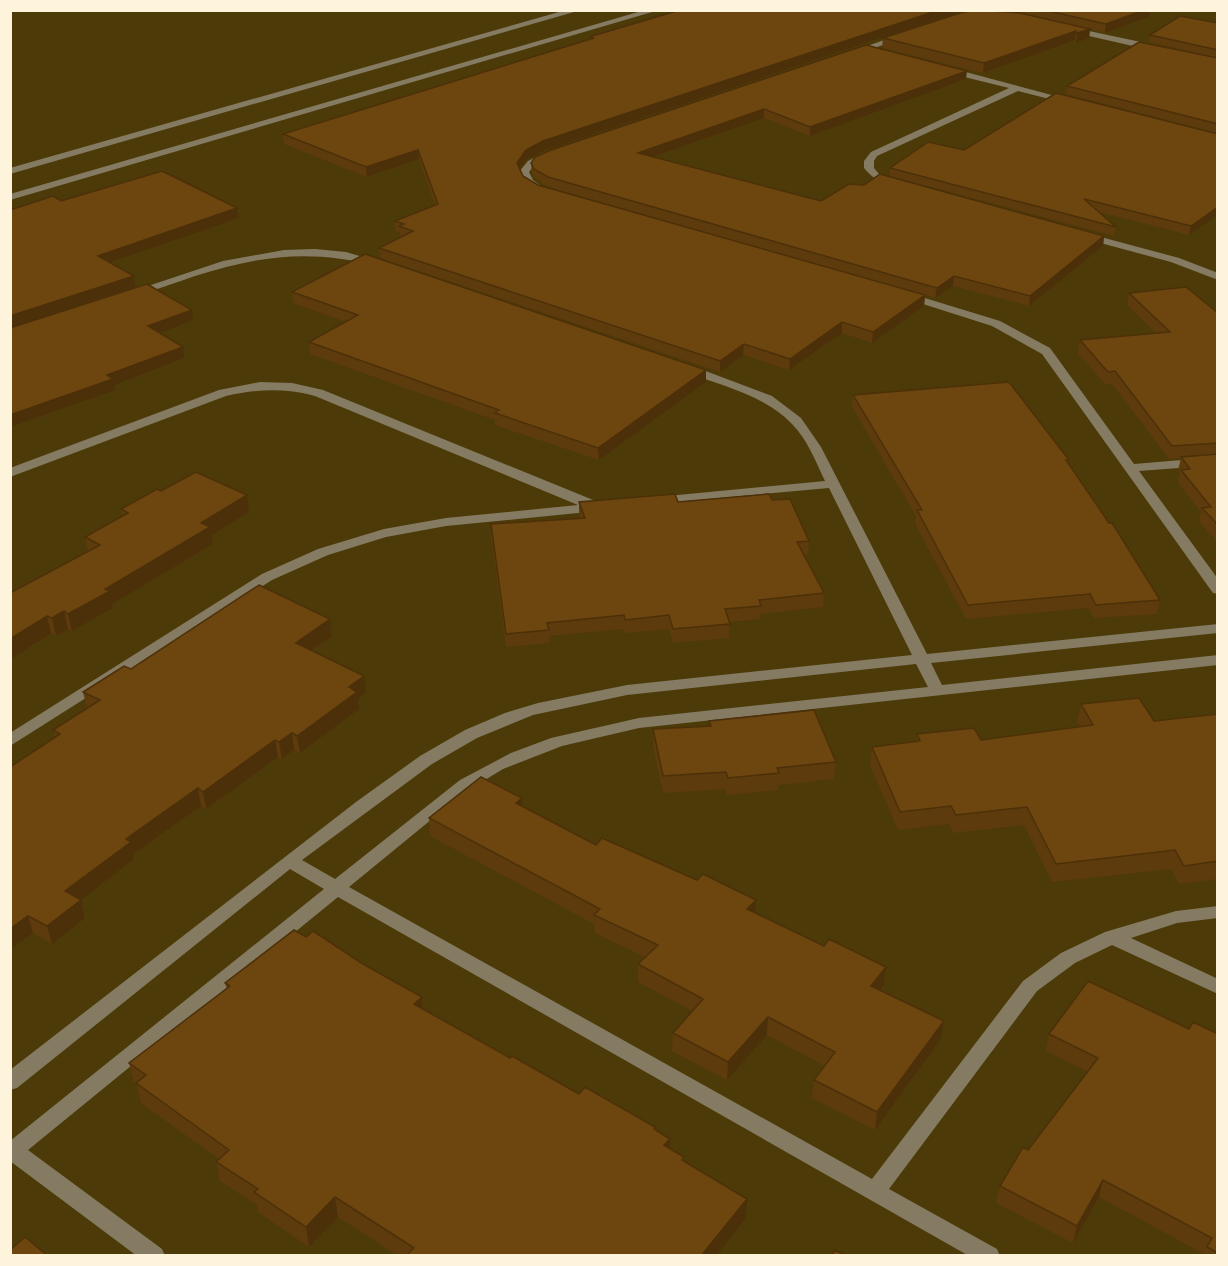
<svg xmlns="http://www.w3.org/2000/svg" width="1228" height="1266" font-family="Jost,sans-serif">
  <style>
    .lines { fill: none; stroke-linecap: round; stroke-linejoin: round }
    .minor { fill: #857b62; fill-rule: evenodd }
    .wall { fill: #5e3b0c }
    .shaded-wall { fill: #4c300a }
    .building { fill: #6d450e; stroke: #4c300a; stroke-width: 1.5 }
  </style>
  <rect width="100%" height="100%" fill="#4c3b08"/>
  <g class="lines">
    <path class="minor" d="M566 10H581L10 174V168Z
      M645 10H659L10 200V194Z
      M1070 27 1155 45 1159 48 1155 51 1067 31V27Z
      M898 35 905 37 855 55 848 53Z
      M947 67 1074 101 1069 104 1018 91 877 156 874 161V168L879 174 899 182V186C885 187 872 178 864 168V161L871 152 1009 88 944 72V68Z
      M548 151 556 153 534 165 529 172 533 180 547 190 542 193 525 184 519 172 528 161Z
      M1086 233 1179 258 1218 273V280L1171 262 1082 238 1081 236Z
      M315 249 346 252 383 263 378 266C310 249 261 255 195 276 174 283 154 291 133 296L127 293 223 261 284 250Z
      M905 292 1000 321 1050 348 1134 464 1218 457V465L1139 471 1218 579V594L1213 593 1042 354 992 326 901 297 899 295Z
      M687 364 772 396 801 418 821 447 927 654 1218 624V633L931 663 942 685 1218 655V665L639 728 562 746 503 769 465 792 349 887 872 1179 1023 981 1061 953 1105 932 1176 911 1218 906V918L1177 923 1131 938 1218 979V994L1112 945 1075 963 1037 991 889 1189 997 1249 1000 1256H969L338 897 28 1150 162 1249 165 1256H137L10 1161V1141L324 889 290 869 17 1088 10 1090V1070L356 802 420 756 465 730 505 713 538 703 627 685 912 655 829 488 652 504 650 501 657 497 825 481C816 462 807 439 792 424 765 395 719 385 683 371V365ZM916 664 928 687 639 718 551 738 511 753 460 780 335 879 302 860 432 764 477 738 533 715 627 695Z
      M260 382 292 383 323 390 603 504 605 507 598 511 446 526 386 537 328 555 272 580 10 746V733L262 574 318 549 384 529 446 518 578 505 315 396C284 388 257 389 226 396L10 477V468L219 390Z"/>
  </g>
  <path class="wall" d="M680 10H1150L1149 17 1105 33 1090 29 1089 38 1076 43 1075 40 983 73 882 48 883 38 959 13 953 14 543 151 526 160 520 169 523 176 538 185 868 279 548 187 535 178 532 172 531 163 866 45 966 79 810 136 764 118 653 157 821 201 1104 236 1103 246 1029 306 953 286 935 298 925 295 924 306 872 343 842 333 789 370 743 355 720 372 380 258 379 248 401 237 400 236V232L395 231V221L435 205 419 159 367 177 284 144 283 134 589 40V37Z
    M1218 23V58L1149 42 1150 35Z
    M1218 58V133L1066 94 1067 86Z
    M1218 134 1189 235 1099 212 1116 227 1114 236 890 176V168L964 150Z
    M292 292 706 382 599 460 495 425V420L310 354 309 342 346 322 293 303Z
    M1129 293 1218 313V542L1199 522 1201 512 1178 483 1180 473 1178 470 1181 458 1169 459 1112 384H1105L1078 353 1080 340 1156 333 1127 305Z
    M853 395 1069 460V464L1160 600 1157 614 1094 618 1088 608 966 619 915 524 916 516 852 407Z
    M161 491 247 495 249 512 212 535 213 544 112 604 113 608 72 631 68 629 56 636 51 633 10 660 88 552 85 537 122 516 121 509Z
    M772 500 809 541 808 554 803 555 824 593 823 607 760 614V619L729 622V638L673 643 669 629 625 633 624 629 549 636V643L506 647 491 537V524L580 518 579 515V502H678Z
    M332 636 311 650 366 693 358 699 359 709 300 753 294 750 282 759 278 757 206 809 201 806 133 854 134 859 81 900 85 918 52 944 33 933 10 950V767L55 737 53 730 87 708 83 692 131 669Z
    M1081 704 1154 721 1218 714V879L1179 884 1171 869 1052 882 1024 825 953 833 949 824 898 830 870 765 872 747 916 742 917 734 981 740 1080 726 1077 722Z
    M709 721 836 762 834 779 778 785V790L727 795 725 789 663 793 653 746V729L709 726Z
    M523 806 596 845 755 913 824 946 886 967 884 985 880 990 941 1039 875 1130 812 1098 814 1080 825 1066 767 1035 727 1080 672 1051 673 1033 692 1011 638 982V964L645 957 595 933 594 924 430 836 429 818Z
    M306 937 363 964 422 997 423 1009 510 1058 579 1094 655 1127V1130L670 1139V1148L684 1157V1161L746 1218 716 1256H398L338 1217 309 1247 258 1212 257 1205 220 1181 216 1162 219 1159 141 1103 137 1084 134 1082 129 1063 227 989 225 983Z
    M1189 1029 1218 1034V1256H1204V1254L1099 1197 1073 1243 996 1203 1000 1186 1088 1072 1046 1051 1049 1034Z"/>
  <path class="shaded-wall" d="M939 10H976L953 14 543 151 526 160 517 173V163L526 150 543 141Z
    M1144 10H1150L1149 17 1105 33 1106 24Z
    M1090 29 1089 38 1076 43 1077 33Z
    M1076 31 1075 40 983 73 984 63Z
    M967 71 966 79 810 136V127Z
    M764 109V118L638 162V153Z
    M418 150 419 159 367 177 366 167Z
    M1218 207V215L1189 235 1191 226Z
    M237 208 239 218 99 266 98 256Z
    M1104 236 1103 246 1029 306 1030 296Z
    M134 276 135 287 10 328V316Z
    M954 276 953 286 935 298 937 288Z
    M925 295 924 306 872 343 873 332Z
    M192 310 193 320 149 337 148 326Z
    M842 322V333L789 370 790 359Z
    M744 344 743 355 720 372V361Z
    M183 347 184 358 114 385 115 390 10 427V415L107 375Z
    M706 370V382L599 460 598 448Z
    M247 495 249 512 212 535 213 544 112 604 113 608 72 631 68 614 201 523Z
    M64 611 68 629 56 636 52 618Z
    M47 616 51 633 10 660V639Z
    M330 619 332 636 298 659 296 643Z
    M364 676 366 693 358 699 359 709 300 753 297 736 349 687Z
    M292 733 294 750 282 759 279 742Z
    M275 740 278 757 206 809 203 792Z
    M198 788 201 806 133 854 134 859 81 900 85 918 52 944 47 926 65 891 126 839Z
    M522 798 523 815 516 803Z
    M756 900 755 918 747 909Z
    M28 916 33 933 10 950V929Z
    M886 967 884 985 869 1004 871 986Z
    M422 997 423 1016 414 1004Z
    M768 1017 767 1035 727 1080 728 1062Z
    M944 1021 941 1039 875 1130 877 1112Z
    M670 1139 669 1158 664 1145Z
    M1103 1180 1099 1197 1073 1243 1077 1226Z
    M335 1197 338 1217 309 1247 306 1227Z
    M747 1199 746 1218 716 1256H701Z"/>
  <path class="building" d="M680 10H939L543 141 526 150 517 163 523 176 538 185 925 295 873 332 842 322 790 359 744 344 720 361 379 248 413 231 399 226 404 224 395 221 438 204 418 150 366 167 283 134 594 38 589 37Z
    M974 10 1020 13 1090 29 1077 33 1076 31 984 63 883 38 960 13Z
    M1044 10H1144L1106 24Z
    M1180 16 1218 23V50L1150 35Z
    M1139 42 1218 58V124L1067 86Z
    M866 45 967 71 810 127 764 109 638 153 821 201 849 184 864 185 880 174 1104 236 1030 296 954 276 937 288 548 177 534 169 531 163 535 157 551 150Z
    M1056 93 1218 134V207L1191 226 1084 199 1116 227 890 168 928 142 964 150Z
    M162 171 237 208 98 256 134 276 10 316V210L53 196 61 201Z
    M365 254 706 370 598 448 495 413 499 410 309 342 358 315 292 292Z
    M147 284 192 310 148 326 183 347 107 375 113 379 10 415V328Z
    M1186 287 1218 313V443L1172 446 1115 371 1108 372 1080 340 1170 332 1129 293Z
    M1009 382 1069 460H1066L1109 523H1112L1119 534 1160 600 1096 605 1090 594 968 605 917 510H922L853 395Z
    M1218 454V525L1202 508 1211 507 1181 470 1190 469 1181 457Z
    M196 472 247 495 201 523 210 527 105 589 110 591 68 614 64 611 52 618 47 616 10 639V593L100 545 85 537 128 513 121 509 157 489 161 491Z
    M675 494 678 502 769 494 772 500 790 499 809 541 797 542 824 593 759 600 761 606 725 609 730 624 673 629 669 615 625 620 624 615 547 623 549 630 506 634 491 524 585 518 579 502Z
    M259 585 330 619 296 643 364 676 349 687 357 692 297 736 292 733 279 742 275 740 203 792 198 788 126 839 131 842 65 891 81 900 47 926 28 916 10 929V767L60 734 53 730 100 700 83 692 124 666 131 669Z
    M1139 698 1154 721 1218 714V861L1184 866 1175 850 1056 864 1027 807 956 815 951 806 900 812 872 747 920 741 917 734 974 728 981 740 1093 725 1081 704Z
    M814 710 836 762 777 768 779 773 728 778 726 772 663 776 653 729 711 726 709 721Z
    M481 777 522 798 516 803 596 845 602 838 697 880 703 874 756 900 747 909 824 946 829 939 886 967 871 986 944 1021 877 1112 814 1080 835 1052 768 1017 728 1062 673 1033 703 999 638 964 658 945 594 915 600 909 429 818Z
    M294 930 306 937 313 931 363 964 422 997 414 1004 510 1058 512 1056 579 1094 585 1087 655 1127 654 1129 670 1139 664 1145 684 1157 682 1160 747 1199 701 1256H408L407 1255 414 1248 335 1197 306 1227 254 1192 258 1189 216 1162 229 1150 136 1083 146 1075 129 1063 230 986 225 983Z
    M1088 981 1189 1029 1193 1022 1218 1034V1253L1207 1247 1212 1238 1103 1180 1077 1226 1000 1186 1023 1147 1028 1150 1098 1058 1049 1034Z
    M25 1237 48 1256H10V1250Z
    M835 1250 846 1256H831Z"/>
  <rect width="1228" height="1266" fill="none" stroke="#fef4db" stroke-width="24"/>
</svg>
